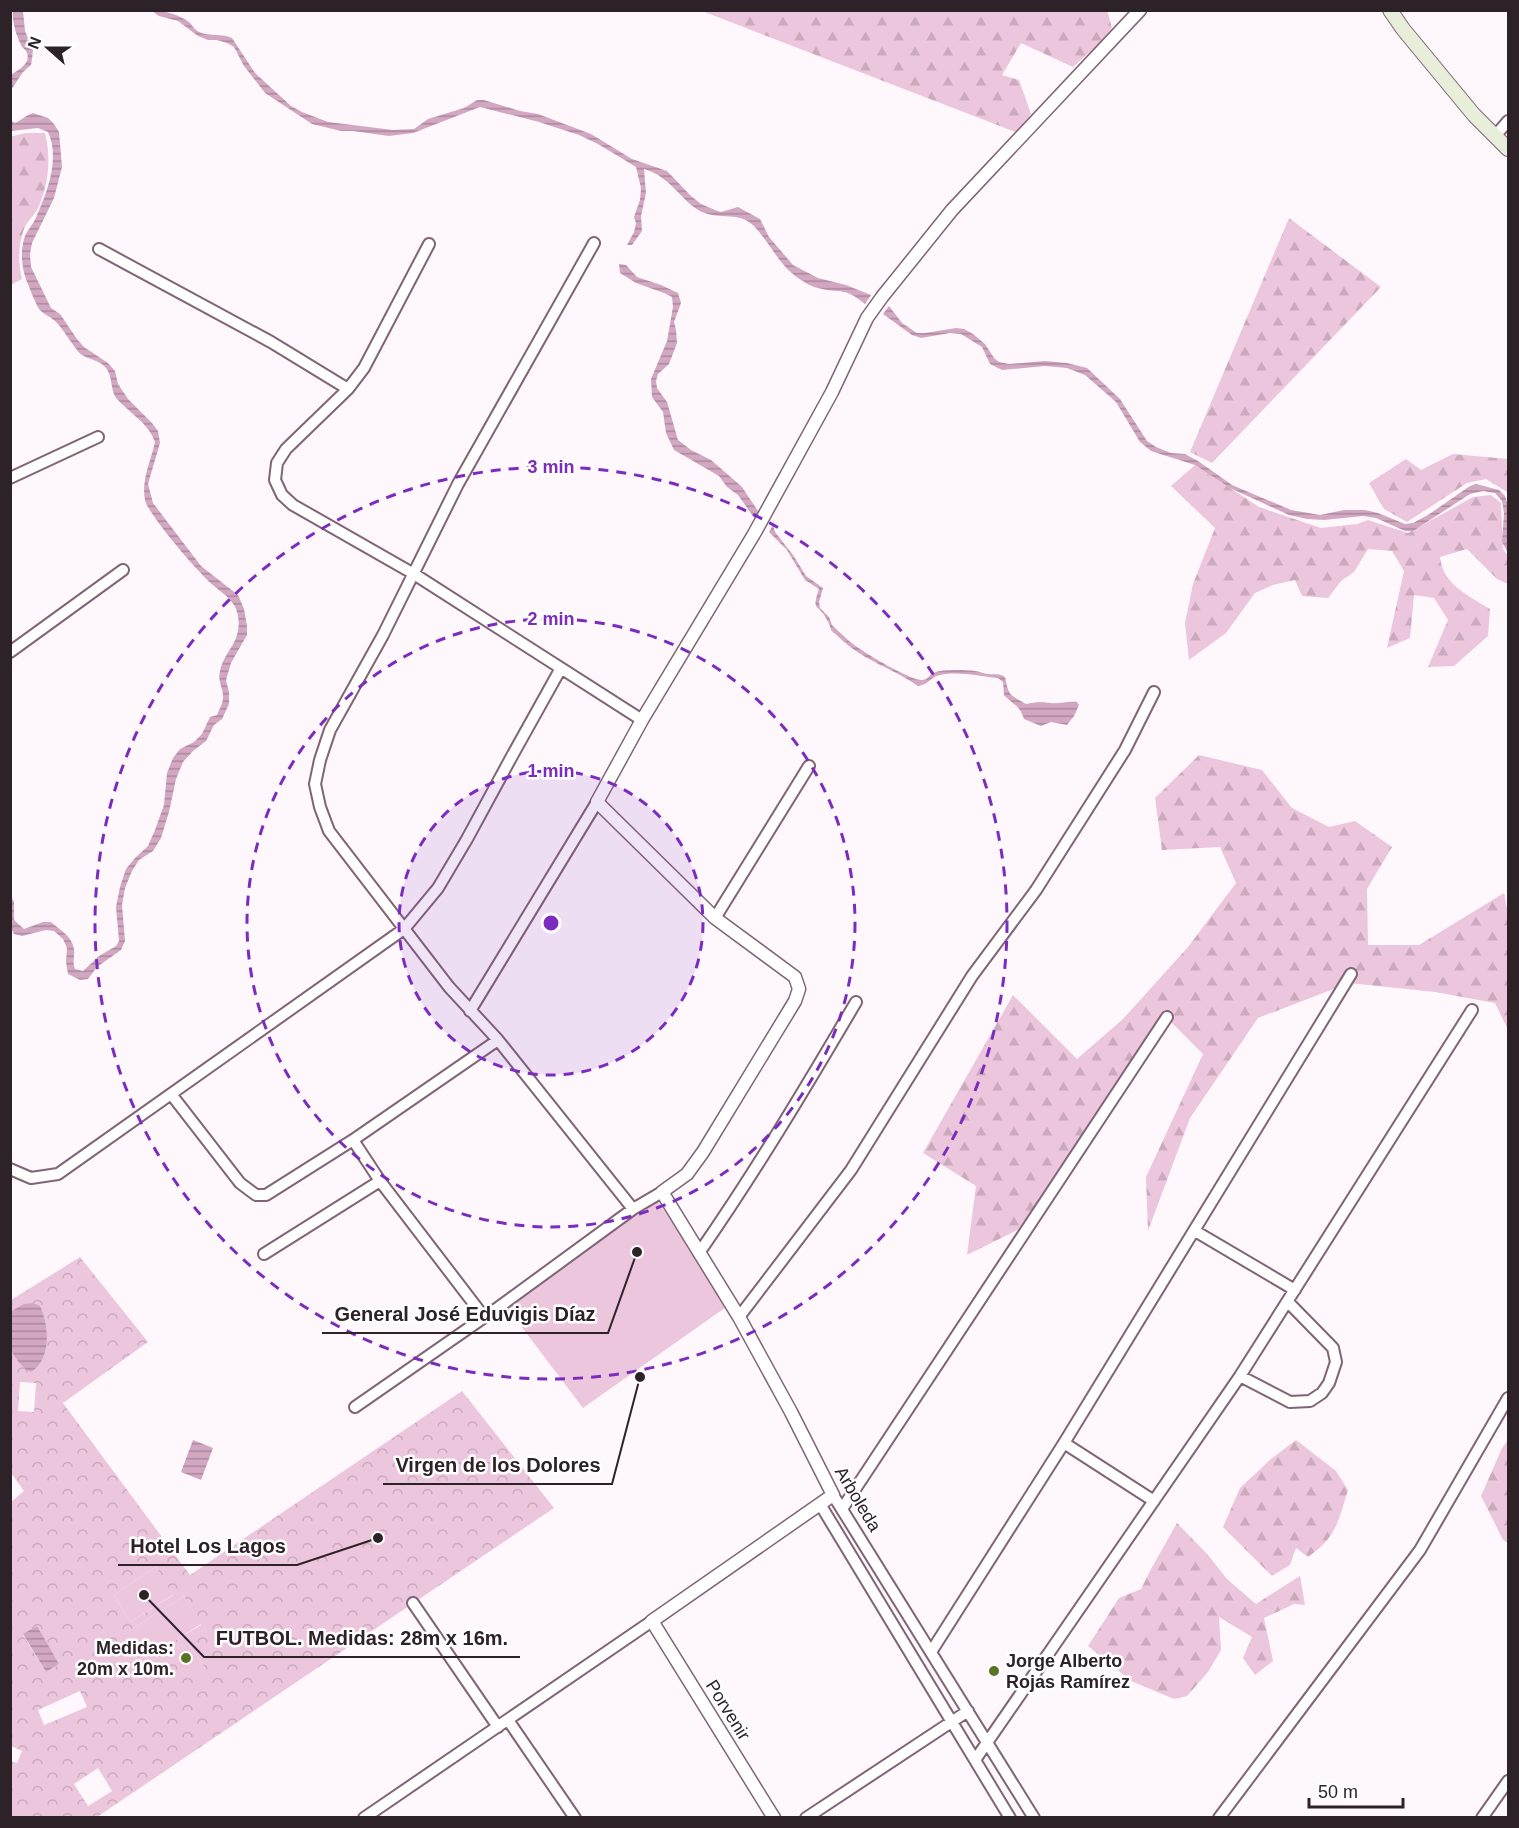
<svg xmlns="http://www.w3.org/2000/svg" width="1519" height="1828" font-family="Helvetica,sans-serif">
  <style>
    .green { fill: #ecc6dc }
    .forest { fill: url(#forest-firs) }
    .park { fill: url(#park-crowns); fill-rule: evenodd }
    .water { fill: url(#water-rules) }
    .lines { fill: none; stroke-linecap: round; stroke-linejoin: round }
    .stream { stroke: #d2a7c1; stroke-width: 4 }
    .minor-casing { stroke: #816475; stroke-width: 14 }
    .tertiary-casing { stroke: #816475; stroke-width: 15 }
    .secondary-casing { stroke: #816475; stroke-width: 16 }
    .minor { stroke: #fff; stroke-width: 10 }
    .tertiary { stroke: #fff; stroke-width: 12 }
    .secondary { stroke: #e7eeda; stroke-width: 14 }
    .ring { fill: none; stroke: #7b2cbf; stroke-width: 3; stroke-dasharray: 10 8 }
    .poi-dot { fill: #597224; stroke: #fff; stroke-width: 2 }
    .labels { text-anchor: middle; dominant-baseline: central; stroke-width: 5; stroke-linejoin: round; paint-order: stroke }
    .street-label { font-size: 18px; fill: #2e2229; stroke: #fff }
    .poi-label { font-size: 18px; font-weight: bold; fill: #2e2229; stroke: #fff; text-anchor: end }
    .centre { fill: #7b2cbf; stroke: #fff; stroke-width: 3 }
    .ring-label { font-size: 18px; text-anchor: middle; font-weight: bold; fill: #7b2cbf; stroke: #fff; stroke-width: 5; stroke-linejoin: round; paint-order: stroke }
    .leader { fill: none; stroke: #2e2229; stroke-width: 2 }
    .callout-dot { fill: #2e2229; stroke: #fff; stroke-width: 2 }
    .callout-label { font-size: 20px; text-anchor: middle; font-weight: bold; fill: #2e2229; stroke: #fff; stroke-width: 5; stroke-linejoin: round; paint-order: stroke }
  </style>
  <defs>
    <pattern id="forest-firs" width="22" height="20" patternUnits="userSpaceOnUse" patternTransform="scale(1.5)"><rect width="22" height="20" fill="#ecc6dc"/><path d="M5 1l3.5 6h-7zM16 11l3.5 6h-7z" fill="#cbaabd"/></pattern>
    <pattern id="park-crowns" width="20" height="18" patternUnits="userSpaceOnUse" patternTransform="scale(1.5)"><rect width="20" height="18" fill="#ecc6dc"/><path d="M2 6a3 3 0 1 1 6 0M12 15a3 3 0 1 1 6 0" fill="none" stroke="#cbaabd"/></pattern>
    <pattern id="water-rules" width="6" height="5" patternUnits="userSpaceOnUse" patternTransform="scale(1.5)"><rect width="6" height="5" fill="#d2a7c1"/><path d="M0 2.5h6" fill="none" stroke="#ab889d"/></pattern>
  </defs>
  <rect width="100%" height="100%" fill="#fef7fb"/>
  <path class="green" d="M657 1200 729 1305 583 1408 505 1305Z
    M156 1567 174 1594 130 1622 114 1595Z
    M184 1596 201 1624 146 1659 129 1631Z
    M184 1637 205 1668 188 1680 167 1647Z"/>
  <path class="forest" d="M1107 10 1112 28 1099 44 1073 67 1021 43 1002 75 1019 80 1031 114 1018 133 702 11Z
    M26 133H45C51 157 49 182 39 206 36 214 27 221 24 229 18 245 18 263 22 279L11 285V135L13 136Z
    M1289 218 1381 287 1212 463 1190 452Z
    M1453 454 1508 459V496L1507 492 1486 479 1467 483 1407 522 1384 509 1369 483 1406 459 1421 470Z
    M1195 465 1259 507 1321 528 1357 524 1368 520 1408 533 1473 497 1491 495 1501 503 1503 549 1508 556V584L1497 579 1467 549 1440 557C1443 585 1468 595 1490 609L1488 636 1454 666 1428 667 1448 620 1434 598 1414 595 1410 638 1387 648 1404 571 1392 551 1368 549 1354 572 1341 581 1328 598 1302 596 1295 580 1273 585 1255 593 1226 633 1189 660 1185 623 1193 584 1215 528 1171 486Z
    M1199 755 1262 770 1292 808 1329 827 1355 821 1392 847 1367 889 1368 945H1419L1504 893 1508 914V1030L1495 1003 1435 992 1349 983 1258 1018 1190 1118 1148 1231 1146 1177 1203 1054 1170 1021 1042 1218 967 1255 976 1186 923 1153 1013 995 1077 1059 1123 1019 1188 947 1236 883 1220 847 1162 850 1155 798Z
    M1296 1440 1336 1471 1348 1490C1338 1521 1337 1537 1308 1557L1296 1548 1290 1565 1272 1576 1223 1527 1240 1488 1271 1459Z
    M1508 1440V1543L1503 1540 1481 1496 1502 1448Z
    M1177 1523 1208 1555 1227 1579 1256 1604 1300 1576 1305 1605 1294 1604 1264 1618 1273 1661 1255 1675 1243 1658 1252 1637 1219 1617 1221 1650 1208 1672 1187 1696 1174 1699 1131 1681 1088 1646 1119 1598 1141 1589 1151 1569Z"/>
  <path class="park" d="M80 1257 148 1342 63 1403 190 1575 462 1391 554 1508 97 1817H11V1761L17 1763 22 1751 11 1746V1502L24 1491 11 1473V1300ZM20 1382 36 1383 34 1412 18 1411ZM156 1567 173 1595 130 1622 114 1595ZM184 1596 201 1625 146 1658 129 1631ZM36 1627 59 1664 46 1672 23 1635ZM184 1637 205 1668 188 1679 168 1648ZM80 1691 87 1707 44 1725 38 1710ZM98 1768 112 1791 88 1806 74 1784Z"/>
  <path class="water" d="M13 11H23L25 31 33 50 32 59 31 65 23 72 11 90V75C18 70 31 64 27 53 26 49 22 48 21 45 16 34 12 22 13 11Z
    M152 11C164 10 179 15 189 22 192 25 195 30 199 32 209 37 222 33 232 38L255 73 291 106 302 112 328 122 393 130 414 129 428 119 464 108 477 100H484L520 111 538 114 591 134 632 159 667 171 691 196 701 204 715 210 721 212 738 207 760 219 769 237 793 265 818 278 846 285 871 295 865 304C843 286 841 294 818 288 812 287 804 282 798 278 779 265 769 242 754 226 739 211 720 220 702 212 681 202 672 177 644 169L646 193 641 216 642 231 632 245H627L634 232 636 223 634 217 640 200 641 188 636 167 598 144 579 135 539 122 480 107 413 133 389 136 353 131H341L312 124 265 93 244 66 234 47 227 43 217 40H208L198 36 178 21 159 16Z
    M33 113 48 118 54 124 59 132 62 167 54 198 32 243 30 254 31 267 51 308 60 314 77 339 84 347 108 363 115 371 118 384 128 399 152 423 158 431 160 443 148 484 153 503 201 566 238 595 244 609 247 626V635L231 663 226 680 229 692V704L222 719 214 725 206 741 193 751 183 762 176 779 169 812 161 838 153 851 139 860 132 871 125 888 122 905 125 941 121 950 97 967 88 979 80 980 68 974 66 962 67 948 63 939 54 931 46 930 22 936 14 934 11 928V898L14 901V920L24 929 43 922H51C60 930 72 936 74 949 75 956 72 961 75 969L83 971 99 956 116 946 119 941 116 907 120 887 126 869 135 858 148 846 155 830 164 805 167 773 173 758 180 749 194 742 202 734 210 717 217 715C219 710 223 703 223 698 224 689 217 681 220 671 225 649 242 643 238 616 236 601 223 594 213 585 200 575 147 513 145 500 141 480 151 461 155 442 149 424 131 414 119 401 109 392 114 378 106 368 99 360 91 360 82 355 76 351 64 330 57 323 52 317 44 315 39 309 35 302 31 292 28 284 22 271 20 253 24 239 26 231 34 224 37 215 48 190 60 158 48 132L38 128 11 131 10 120 15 123C22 120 26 115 33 113Z
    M619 264 626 265 637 277 661 285 678 293 681 303 674 322 676 330 677 343 669 364 658 374 656 381 657 388 667 402 678 440 691 450 711 460 733 479 742 487 760 514 755 519 738 495 727 487 719 476 674 450 666 433 663 412 652 397 651 379 667 341 673 307 672 297 664 293 636 283 620 273Z
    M889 306 902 323 917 333H925L956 328 964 329 973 334 985 344 994 358 999 362 1009 364 1045 361 1067 363 1087 368 1120 399 1147 441 1156 447 1171 453 1185 454 1198 461 1232 485 1291 510 1320 515 1344 510H1365L1378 513 1405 524 1413 523 1428 515 1470 486 1476 484 1499 490 1505 496 1508 505V553L1502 542 1504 513 1502 501 1495 493 1483 491 1470 494 1413 531H1405L1376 518 1363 516 1324 520 1307 519 1289 515 1230 488 1195 465 1151 451 1140 442 1116 402 1085 375 1067 368 1045 366 1002 370 990 364 982 347 961 334 950 333 921 338 912 335 883 314Z
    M773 525 775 532 793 555 806 576 823 588 819 602 820 608 829 617 832 625 837 630 834 633C830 629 830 625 827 620 818 602 811 613 819 589L805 580 787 550 769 532Z
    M843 635C849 645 911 681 922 680 928 680 929 675 934 673 940 669 967 670 975 671 979 671 983 674 988 674 995 675 999 673 1005 677 1009 696 1009 694 1026 704 1036 702 1041 702 1051 703 1059 704 1068 701 1077 702L1079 705 1074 716 1067 725 1051 722 1041 726 1024 719C1019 704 1013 705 1004 695L1003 682 998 678C979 676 958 671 940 675 930 677 930 684 918 686 894 669 865 661 843 641L842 637Z
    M33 1303 40 1306C49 1325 52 1359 31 1372 23 1369 12 1355 10 1346 8 1336 10 1323 10 1312L24 1304Z
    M193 1440 213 1448 201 1480 181 1472Z
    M37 1626 59 1664 46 1672 23 1634Z"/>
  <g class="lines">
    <path class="stream" d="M833 629 845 640"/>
    <g class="minor-casing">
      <path id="minor" d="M1496 135 1508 121
        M594 243 458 484 383 635 330 730 320 760 315 784 320 807 329 831 449 987 498 1040 633 1209
        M429 244 364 368 348 389 286 449 277 463 275 480 282 495 293 505 414 574 642 720
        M99 249 271 342 348 389
        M10 478 98 437
        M10 652 123 570
        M715 918 809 766
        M470 1011 597 802
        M171 1094 240 1183 256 1195H266L353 1140 498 1040
        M353 1140 380 1181 484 1317
        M10 1169 31 1178 58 1174 404 929 438 888 467 839 512 756 561 668
        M1195 1231 1295 1290
        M699 1253C756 1171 806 1087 856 1002
        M264 1254 380 1181
        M739 1317 851 1170 972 976 1036 890 1125 750 1154 692
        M1240 1376 1290 1402 1310 1401 1322 1393 1329 1383 1336 1362 1333 1348 1288 1302
        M355 1407 499 1307 633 1209 662 1192
        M1064 1443 1154 1501
        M833 1495 1034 1818
        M820 1504 1010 1818
        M842 1509 1167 1017
        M413 1603 498 1727
        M931 1652 1064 1443 1351 974
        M508 1720 575 1818
        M975 1760 1240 1376 1472 1010
        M364 1818 652 1621
        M806 1818 968 1711
        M1219 1818 1420 1550 1508 1398
        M1482 1818 1508 1781"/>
    </g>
    <g class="tertiary-casing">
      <path id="tertiary" d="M774 1818 652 1621 833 1495 791 1412 739 1317 662 1192 687 1174 703 1152 795 1001 799 989 795 977 715 918 597 802 642 720 754 534 832 392 867 318 882 297 952 210 1140 10"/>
    </g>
    <g class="secondary-casing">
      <path id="secondary" d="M1390 10 1403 29 1474 115 1508 149"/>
    </g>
    <use href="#minor" class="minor"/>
    <use href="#tertiary" class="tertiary"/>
    <use href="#secondary" class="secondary"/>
  </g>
  <circle cx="551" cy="923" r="152" fill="#7b2cbf" fill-opacity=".12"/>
  <g class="ring">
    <circle cx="551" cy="923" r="152"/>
    <circle cx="551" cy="923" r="304"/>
    <circle cx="551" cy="923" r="456"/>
  </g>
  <g class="poi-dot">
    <circle cx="186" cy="1658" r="6"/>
    <circle cx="994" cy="1671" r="6"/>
  </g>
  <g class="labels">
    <g class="street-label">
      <text transform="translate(858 1499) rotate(59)">Arboleda</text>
      <text transform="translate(728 1710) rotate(58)">Porvenir</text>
    </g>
    <g class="poi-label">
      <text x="174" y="1648">Medidas:<tspan x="174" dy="21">20m x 10m.</tspan></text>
      <text x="1006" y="1661" text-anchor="start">Jorge Alberto<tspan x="1006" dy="21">Rojas Ramírez</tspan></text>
    </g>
  </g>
  <circle cx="551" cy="923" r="9" class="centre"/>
  <g class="ring-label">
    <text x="551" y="473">3 min</text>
    <text x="551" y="625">2 min</text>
    <text x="551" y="777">1 min</text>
  </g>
  <path class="leader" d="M637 1252L608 1333H322M640 1377L612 1484H383M378 1538L297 1565H118M144 1595L204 1657H520"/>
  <g class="callout-dot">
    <circle cx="637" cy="1252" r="6"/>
    <circle cx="640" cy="1377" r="6"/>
    <circle cx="378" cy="1538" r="6"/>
    <circle cx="144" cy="1595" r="6"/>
  </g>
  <g class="callout-label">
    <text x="465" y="1321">General José Eduvigis Díaz</text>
    <text x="498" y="1472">Virgen de los Dolores</text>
    <text x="208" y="1553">Hotel Los Lagos</text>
    <text x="362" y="1645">FUTBOL. Medidas: 28m x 16m.</text>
  </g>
  <rect width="1519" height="1828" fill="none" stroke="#2e2229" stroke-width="24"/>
  <g transform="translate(48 48) rotate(291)" stroke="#ffffff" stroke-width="4.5" paint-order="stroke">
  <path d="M0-4.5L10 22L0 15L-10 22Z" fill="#2e2229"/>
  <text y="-9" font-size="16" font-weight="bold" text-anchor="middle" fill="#2e2229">N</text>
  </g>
  <path d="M1309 1798v9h94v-9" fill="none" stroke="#2e2229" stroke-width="3"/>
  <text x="1318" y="1798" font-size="18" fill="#2e2229" stroke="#ffffff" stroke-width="4.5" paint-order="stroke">50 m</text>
</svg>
